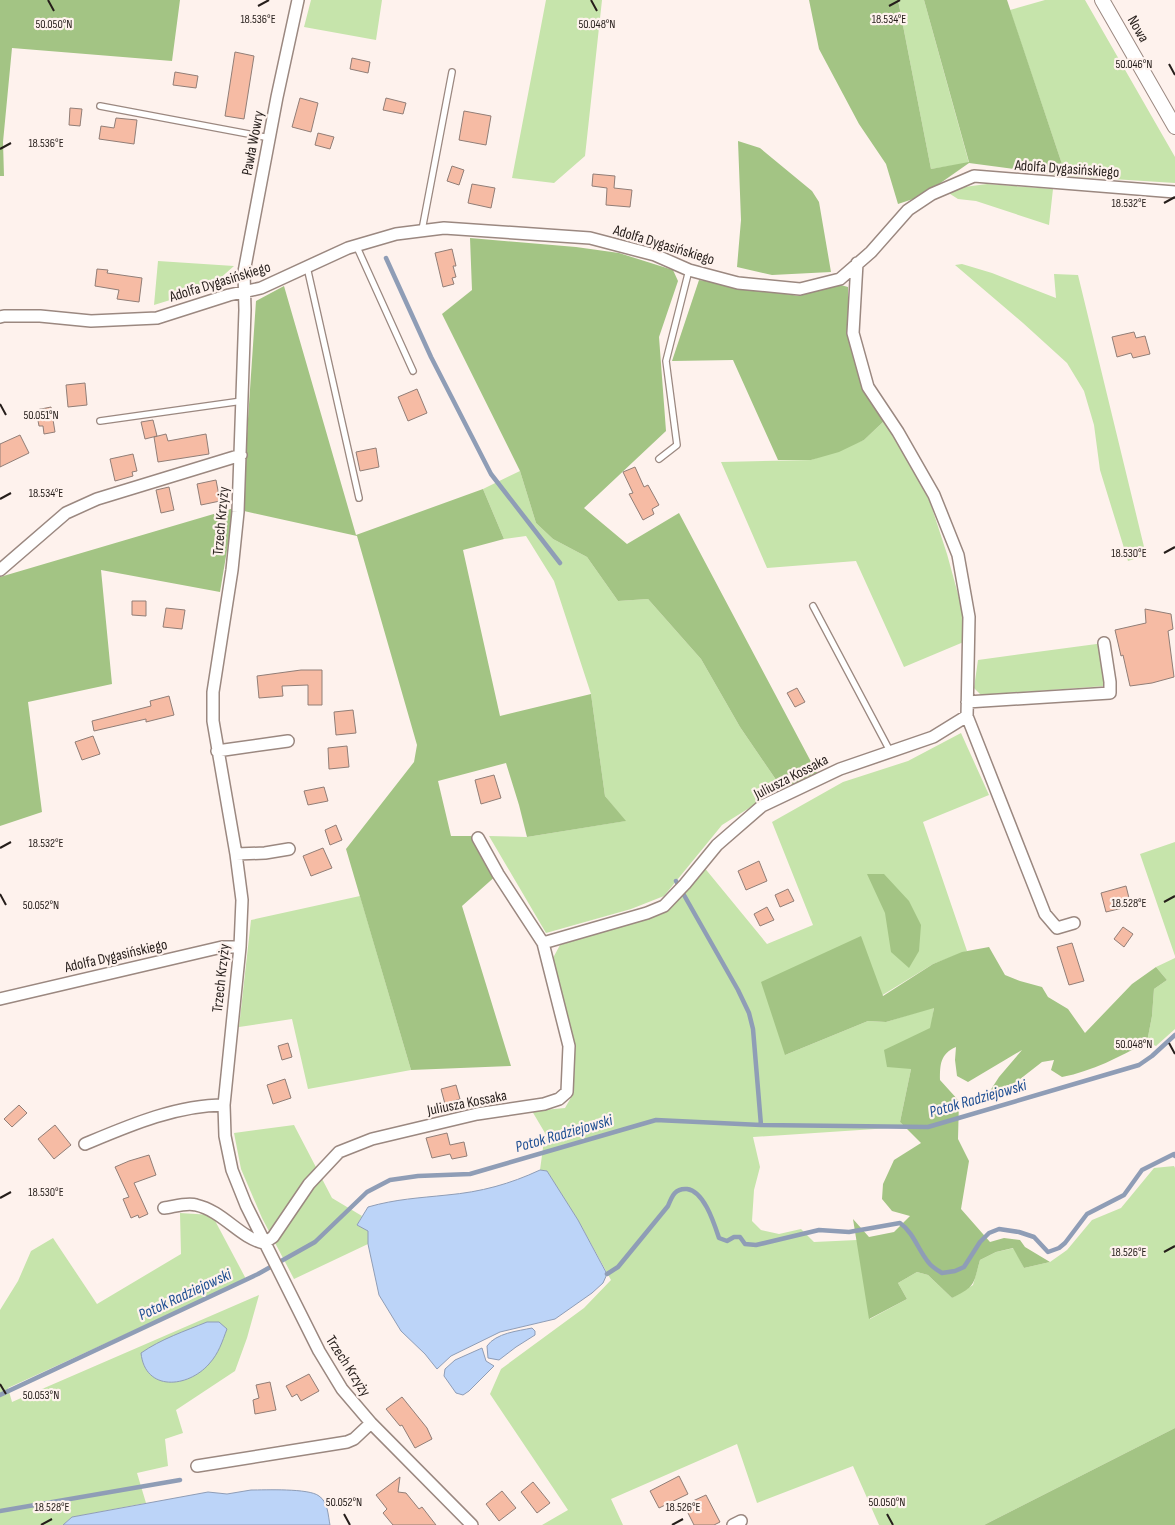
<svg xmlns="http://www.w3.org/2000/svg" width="1175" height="1525" font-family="'Sofia Sans Condensed',sans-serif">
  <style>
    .green { fill: #c6e4ab }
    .forest { fill: #a3c484 }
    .water { fill: #bcd4f8; stroke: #8f9db6 }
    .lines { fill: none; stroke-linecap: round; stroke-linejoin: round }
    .stream { stroke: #8f9db6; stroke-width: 4.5 }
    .building { fill: #f6bba4; stroke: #917e77 }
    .service-casing { stroke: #9b8880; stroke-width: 8 }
    .minor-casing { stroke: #9b8880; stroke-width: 14 }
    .tertiary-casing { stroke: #9b8880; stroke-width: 16 }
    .service { stroke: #fff; stroke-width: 5.5 }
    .minor { stroke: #fff; stroke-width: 11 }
    .tertiary { stroke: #fff; stroke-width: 14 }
    .ticks { fill: none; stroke: #261e1b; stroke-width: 2 }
    .labels { text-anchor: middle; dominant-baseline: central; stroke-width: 4.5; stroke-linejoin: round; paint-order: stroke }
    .street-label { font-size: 15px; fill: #261e1b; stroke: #fef2ed }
    .water-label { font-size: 16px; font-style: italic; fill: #1f4f93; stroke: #fef2ed }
    .ticks-label { font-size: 12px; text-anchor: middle; fill: #261e1b; stroke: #fef2ed; stroke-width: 4.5; stroke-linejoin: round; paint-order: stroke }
  </style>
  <rect width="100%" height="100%" fill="#fef2ed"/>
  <path class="green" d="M311 0H382L376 40 304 27Z
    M546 0H602L585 156 554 183 512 178Z
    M898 0H924L969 163 931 169Z
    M1045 0H1085L1175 157V183L1066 176 1010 10Z
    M987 184 1053 189 1049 225 976 201 958 199 947 192 964 187Z
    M158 261 234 266 209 288 154 305Z
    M962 264 992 273 1056 298 1054 274 1078 275 1146 555 1128 561 1100 470 1094 425 1084 391 1067 363 1023 323 955 265Z
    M884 421 915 472 930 502 947 554 964 616 966 641 904 667 856 561 767 568 721 462 811 460 864 440Z
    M520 471 536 523 553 539 587 557 618 601 648 599 701 659 740 727 783 790H778L722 825 664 896 631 909 546 933 489 836 527 837 625 821 605 796 591 694 554 581 526 536 504 539 483 489Z
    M1104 643 1105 686 981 695 974 688 978 660Z
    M961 733 989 795 923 822 967 951 933 964 785 1055 868 1021 886 1022 934 1007 931 1028 911 1069 900 1122 905 1127 753 1137 760 1167 754 1190 752 1221 761 1230 779 1234 801 1229 814 1242 857 1240 870 1319 907 1299 898 1283 917 1272 928 1275 952 1298 973 1285 980 1260 996 1252 1014 1248 1024 1268 1050 1262 1067 1250 1092 1220 1121 1208 1154 1168 1174 1166 1175 1168V1428L984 1525H879L853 1466 757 1503 737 1444 611 1499 623 1525H542L568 1510 490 1394 501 1369 584 1308 611 1280 578 1220 547 1171 540 1170 545 1133 532 1111 565 1108 573 1094 569 1029 553 958 560 945 662 914 703 866 767 944 813 925 772 822 843 782 908 761Z
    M1175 842V956L1140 854Z
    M360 896 411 1070 308 1089 292 1019 239 1027 251 920Z
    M1175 958V1029L1156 1046 1147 1042 1152 1016 1154 989 1167 980 1156 967Z
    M294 1125 332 1198 362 1216 357 1225 369 1231 368 1244 294 1279 262 1218 241 1169 234 1133Z
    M180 1213 212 1215 246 1279 8 1388 12 1402 259 1295 247 1338 235 1371 176 1410 183 1433 165 1439 168 1466 137 1473 146 1503 72 1517 63 1525H0V1310L18 1281 31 1251 53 1238 97 1304 181 1254Z"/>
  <path class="forest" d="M0 0H180L172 61 12 48 3 142 4 176H0Z
    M809 0H898L931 169 969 162 924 0H1007L1066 176 969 163 922 196 898 204 886 164 859 124 819 49Z
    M738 141 760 148 812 191 819 202 831 272 772 275 737 267 741 220Z
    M470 238 576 247 619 253 673 270 678 281 659 337 666 431 584 508 627 544 679 513 817 773 783 790 740 727 701 659 648 599 618 601 587 557 553 539 536 523 520 471 442 314 472 290Z
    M699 280 799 296 837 284 848 287V334L863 391 884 421 864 440 839 452 811 460H778L733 360 672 361Z
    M284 286 356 535 483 489 504 539 463 550 500 716 591 694 605 796 626 821 527 837 519 805 506 763 438 781 451 836H471L498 874 462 906 511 1066 411 1070 346 849 414 762 417 745 357 536 244 511V478L256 301Z
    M234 508 220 592 101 570 112 684 28 702 42 812 0 826V577Z
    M867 874H884L909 901 921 925 919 951 909 968 891 952 885 913Z
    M861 936 883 996 933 964 962 952 989 947 1005 975 1020 981 1042 987 1048 997 1068 1009 1085 1033 1132 984 1156 967 1167 980 1154 989 1152 1016 1147 1042C1119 1057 1093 1071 1062 1077L1051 1070 1054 1060 1042 1062 1002 1093 990 1091 999 1077 1022 1050 968 1082 957 1076 955 1060 956 1047C940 1054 940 1065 940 1080L959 1101 958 1139 969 1161 961 1209 990 1242 1004 1238 1020 1240 1025 1247 1050 1262 1024 1268 1013 1248 996 1252 980 1260C973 1285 976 1286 952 1298L928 1275 917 1272 898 1283 907 1299 869 1319 853 1219 869 1237 894 1232 910 1216 892 1211 882 1199 883 1184 894 1160 921 1143 900 1122 911 1069 887 1067 884 1050 930 1028 934 1008 886 1022 868 1021 785 1055 761 982Z
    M1175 1428V1525H984Z"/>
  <path class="water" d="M540 1170 547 1171 578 1220 607 1274 603 1283 592 1293 555 1319 500 1332 451 1356 437 1369 425 1354 401 1331 379 1295 368 1244V1231L357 1225 368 1207C396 1199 419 1198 447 1195 481 1192 510 1184 540 1170Z
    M207 1322H219L227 1329C222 1342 219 1353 209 1364 188 1388 145 1392 141 1353 161 1339 185 1331 207 1322Z
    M532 1328 535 1331V1335L516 1347 499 1360 488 1358 487 1346C496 1333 518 1331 532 1328Z
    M482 1348 486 1361 494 1366 469 1391 463 1395 456 1393 444 1376 445 1369 455 1360Z
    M251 1490C265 1490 309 1488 319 1496 328 1502 328 1515 330 1525H63L72 1517 208 1492 227 1494Z"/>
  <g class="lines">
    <path class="stream" d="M386 258 431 357 491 474 560 563
      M676 881 738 990 749 1013 753 1029 761 1125
      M607 1274 618 1267 668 1206C672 1196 675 1188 687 1189 704 1191 714 1223 719 1238L727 1241 734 1237H740L745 1244 756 1245 819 1230 849 1232 900 1223C914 1233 918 1250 929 1263 932 1267 937 1270 942 1273L955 1271 964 1267 980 1242 989 1233 999 1229 1019 1232 1034 1237 1048 1252 1059 1248 1065 1243 1087 1214 1124 1195 1142 1170 1174 1154 1175 1156
      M0 1395 258 1274 315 1242 367 1192 390 1180 418 1176 470 1174 656 1120 761 1125 928 1127 1139 1065 1152 1056 1175 1035
      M0 1511 180 1480"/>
  </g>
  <path class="building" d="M235 52 254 56 244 119 225 116Z
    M352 58 370 62 368 73 350 69Z
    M175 72 198 76 196 88 173 85Z
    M300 98 318 103 311 132 292 127Z
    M386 98 406 103 403 114 383 110Z
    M70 108 82 109 80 126 69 125Z
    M464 111 491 116 486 145 459 140Z
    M116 118 137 120 134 144 99 139 101 126 114 128Z
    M318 133 334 137 330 149 315 145Z
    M452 166 464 170 459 185 447 181Z
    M593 174 615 176 614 188 632 190 630 207 606 205 607 188 592 186Z
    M472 184 495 188 491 208 468 203Z
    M452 249 456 266H453L456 277 452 278 454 284 443 287 435 253Z
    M97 269 108 270 107 273 142 278 139 302 117 299 119 290 95 286Z
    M1134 332 1136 338 1145 336 1150 354 1133 358 1131 353 1117 357 1112 337Z
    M85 383 87 405 68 407 66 385Z
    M417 389 427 413 408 421 398 397Z
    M51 407 55 432 44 434 43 426H39L36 410Z
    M153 420 157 436 145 439 141 422Z
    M166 434 168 441 206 434 209 454 158 462 154 437Z
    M20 435 29 453 0 467V444Z
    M376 448 379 467 360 471 356 452Z
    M133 454 137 471 132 472 133 476 115 481 110 459Z
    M635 467 644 487 648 485 659 505 652 509 654 514 643 520 629 494 633 493 623 472Z
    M216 480 220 501 201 505 197 484Z
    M169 487 174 510 161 513 156 490Z
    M132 601H146V616L132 615Z
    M166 608 185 610 182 629 163 627Z
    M1145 609 1171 614 1173 629 1168 631 1174 677 1152 683 1130 686 1123 655 1121 656 1115 630 1146 623Z
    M301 670H322V705H308V685L282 686 283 696 259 698 257 676Z
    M797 688 805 702 795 707 787 693Z
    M169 696 174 715 146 722V719L94 731 92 721 151 706 150 701Z
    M353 710 356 733 336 735 334 712Z
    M93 736 100 754 82 760 75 742Z
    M347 746 349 767 329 769 328 748Z
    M494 775 501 798 481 804 475 780Z
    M324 787 328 801 308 805 304 791Z
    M336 825 342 840 330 845 325 830Z
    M323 848 332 868 311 876 303 856Z
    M759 861 767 881 746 890 738 871Z
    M1126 886 1131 906 1106 912 1101 893Z
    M788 889 794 901 780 907 775 895Z
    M767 907 774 920 760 926 754 914Z
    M1123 927 1133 934 1124 947 1114 939Z
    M1072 943 1084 981 1069 985 1057 947Z
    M288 1043 292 1057 282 1060 278 1046Z
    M285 1079 291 1098 273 1104 267 1085Z
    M456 1085 460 1099 445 1104 441 1089Z
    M19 1105 27 1113 12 1127 4 1119Z
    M55 1125 71 1145 54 1159 38 1139Z
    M447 1133 450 1145 464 1142 467 1156 452 1159 450 1154 432 1158 426 1138Z
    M149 1155 156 1175 134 1183 148 1214 139 1218 138 1215 131 1218 123 1199 129 1197 115 1167 129 1161Z
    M309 1374 319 1391 301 1401 297 1394 292 1397 286 1386Z
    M270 1382 276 1410 255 1414 253 1400 259 1398 256 1385Z
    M402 1397 427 1428 432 1439 415 1448 402 1425 400 1426 386 1409Z
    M679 1476 688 1494 659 1508 650 1491Z
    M400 1477 398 1492 406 1493 419 1509 422 1507 436 1525H393L383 1513 387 1509 376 1495Z
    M533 1482 550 1503 537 1513 521 1492Z
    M502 1491 516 1508 499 1521 486 1504Z
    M706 1495 720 1522 714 1525H694L684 1505Z"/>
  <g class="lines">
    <g class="service-casing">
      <path id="service" d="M100 106 270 138
        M422 230 452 72
        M356 245 413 371
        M307 267 359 498
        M100 421 242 401
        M659 459 677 445 666 361 689 270
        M813 606 890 751"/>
    </g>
    <g class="minor-casing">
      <path id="minor" d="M298 0 277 97 244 272 245 310 238 512 232 570 213 692V721L236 854 242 900 240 947 224 1105 225 1136 232 1170 246 1205 319 1351 342 1389 371 1423 472 1525
        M0 317 4 316H40L91 321 157 318 229 295 261 288 348 248 396 234 444 228 590 238 655 255 689 270 738 283 800 289 840 279 871 252 908 210 932 194 974 176 1175 192
        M0 570 66 513 97 499 241 455
        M967 702 1110 693V682L1104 643
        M967 716 1045 914 1057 928 1074 923
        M217 751 288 741
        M478 838 498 874 543 943
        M236 854 265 853 289 849
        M0 999 222 947H240
        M85 1144C128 1126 176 1105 224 1105
        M164 1208C173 1207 187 1202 196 1205 223 1211 240 1238 264 1243L273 1237 309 1184 339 1152 372 1139 477 1114 544 1104 559 1099 567 1092 569 1046 543 943 647 913 664 906 685 884 717 845 762 806 840 769 933 737 967 716 969 617 958 555 934 495 898 432 868 387 853 333 857 263
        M197 1466 347 1442 354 1439 371 1423
        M733 1525 741 1521"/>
    </g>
    <g class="tertiary-casing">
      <path id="tertiary" d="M1102 0 1175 127"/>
    </g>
    <use href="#service" class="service"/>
    <use href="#minor" class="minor"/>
    <use href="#tertiary" class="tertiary"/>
  </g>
  <path class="ticks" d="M48 0 54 11M591 0 597 11M258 6 269 0M889 6 900 0M1169 64 1175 75M0 149 11 143M1164 203 1175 197M0 404 6 415M0 499 11 493M1164 553 1175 547M0 848 11 842M0 894 6 905M1164 902 1175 896M1169 1043 1175 1054M0 1198 11 1192M1164 1252 1175 1246M0 1384 6 1394M344 1514 350 1525M887 1514 893 1525M41 1525 52 1519M672 1525 683 1519"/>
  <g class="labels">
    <g class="street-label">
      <text transform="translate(1138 29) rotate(60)">Nowa</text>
      <text transform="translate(253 143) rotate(-79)">Pawła Wowry</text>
      <text transform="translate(1067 169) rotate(4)">Adolfa Dygasińskiego</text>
      <text transform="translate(664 245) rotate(17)">Adolfa Dygasińskiego</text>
      <text transform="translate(220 282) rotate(-17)">Adolfa Dygasińskiego</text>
      <text transform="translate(221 521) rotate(-85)">Trzech Krzyży</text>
      <text transform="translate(791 777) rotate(-27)">Juliusza Kossaka</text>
      <text transform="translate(116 956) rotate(-13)">Adolfa Dygasińskiego</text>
      <text transform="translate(221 978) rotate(-84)">Trzech Krzyży</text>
      <text transform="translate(467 1103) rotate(-11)">Juliusza Kossaka</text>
      <text transform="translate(348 1366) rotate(57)">Trzech Krzyży</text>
    </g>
    <g class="water-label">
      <text transform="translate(978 1099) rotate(-16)">Potok Radziejowski</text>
      <text transform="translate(564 1134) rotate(-16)">Potok Radziejowski</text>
      <text transform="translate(185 1295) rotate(-25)">Potok Radziejowski</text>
    </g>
  </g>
  <g class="ticks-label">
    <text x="889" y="23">18.534°E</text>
    <text x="258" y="23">18.536°E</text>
    <text x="597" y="28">50.048°N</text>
    <text x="54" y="28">50.050°N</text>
    <text x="1134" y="68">50.046°N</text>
    <text x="46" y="147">18.536°E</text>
    <text x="1129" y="207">18.532°E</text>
    <text x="41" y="419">50.051°N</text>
    <text x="46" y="497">18.534°E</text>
    <text x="1129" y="557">18.530°E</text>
    <text x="46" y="847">18.532°E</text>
    <text x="1129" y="907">18.528°E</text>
    <text x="41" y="909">50.052°N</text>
    <text x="1134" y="1048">50.048°N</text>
    <text x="46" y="1196">18.530°E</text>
    <text x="1129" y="1256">18.526°E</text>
    <text x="41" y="1399">50.053°N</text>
    <text x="344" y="1506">50.052°N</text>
    <text x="887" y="1506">50.050°N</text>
    <text x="52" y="1511">18.528°E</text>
    <text x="683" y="1511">18.526°E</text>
  </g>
</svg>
